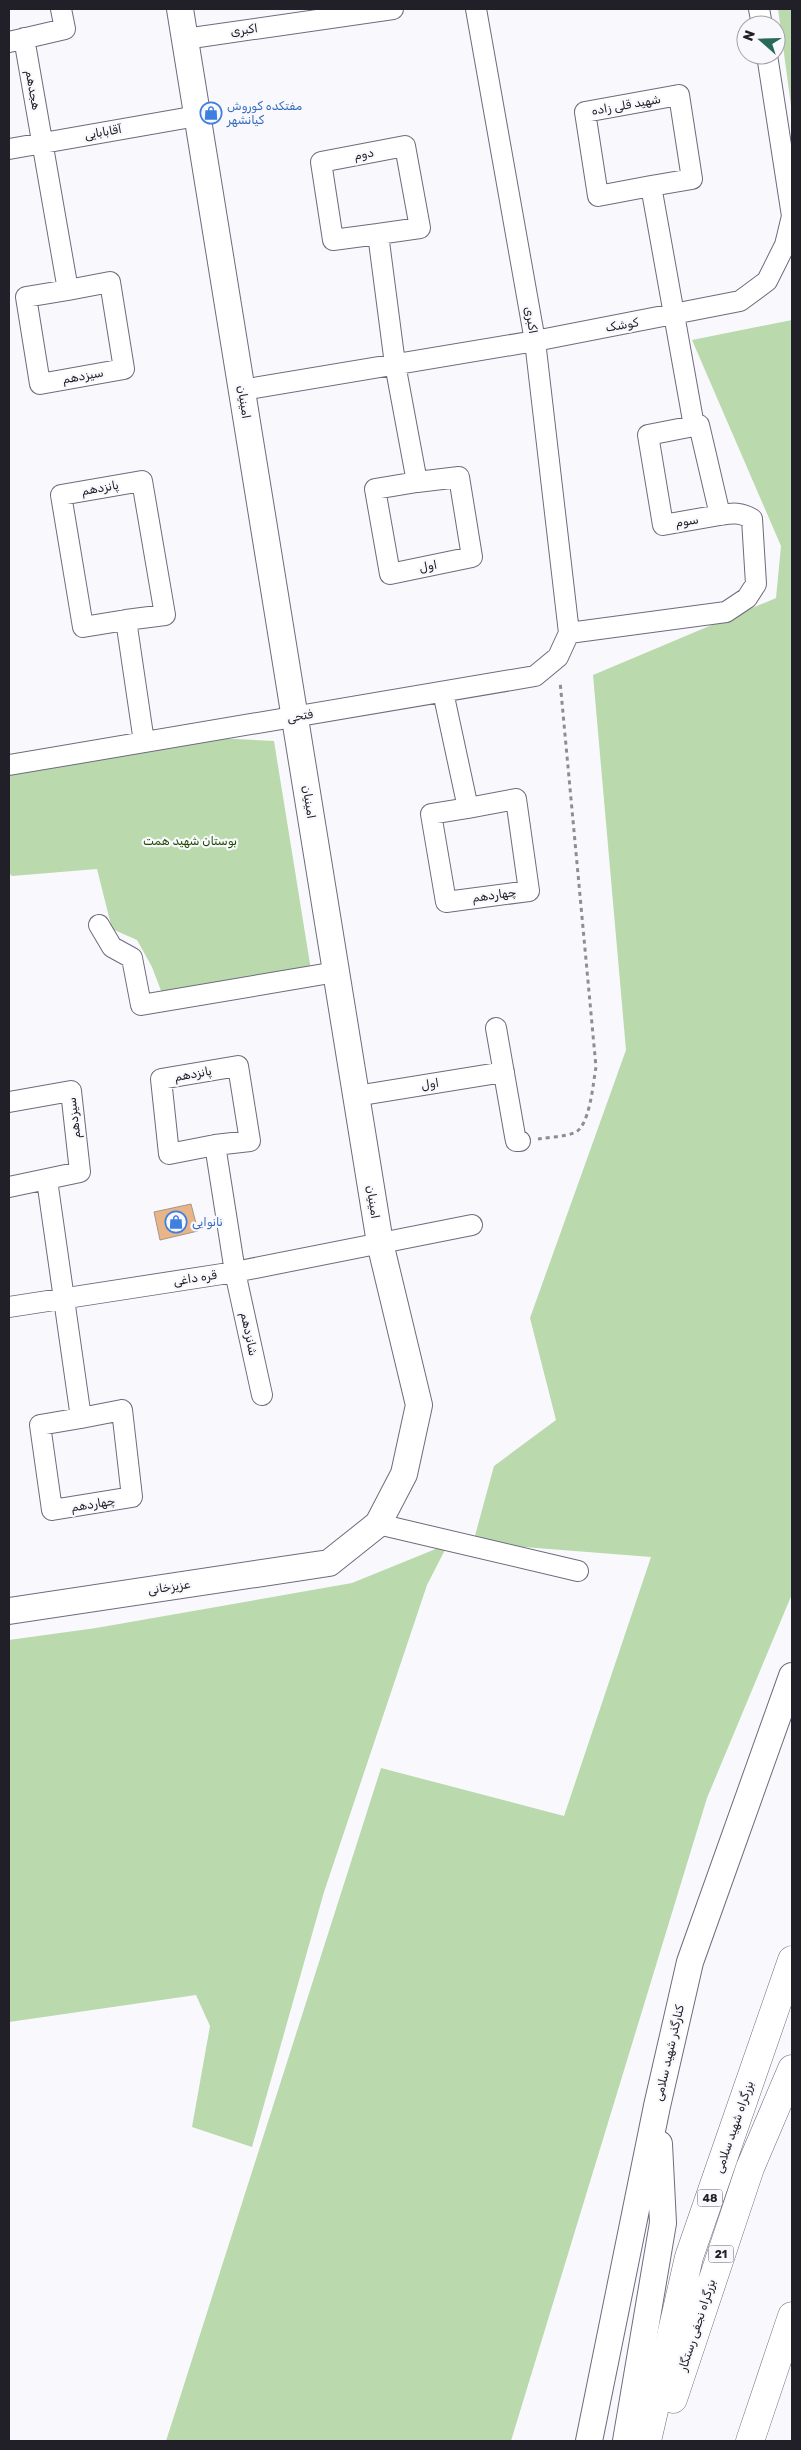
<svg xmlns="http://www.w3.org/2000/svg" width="801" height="2450" font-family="Rubik,Vazirmatn,sans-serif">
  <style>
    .green { fill: #bad9ad }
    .building { fill: #e8b589; stroke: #a79688 }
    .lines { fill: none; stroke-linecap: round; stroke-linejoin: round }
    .minor-casing { stroke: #6e6b7d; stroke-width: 22 }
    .major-casing { stroke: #6e6b7d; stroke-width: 28 }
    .highway-casing { stroke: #6e6b7d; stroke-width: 29 }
    .path { stroke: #8e8d93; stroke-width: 3; stroke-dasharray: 4 4; stroke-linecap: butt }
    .minor { stroke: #fff; stroke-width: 20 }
    .major { stroke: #fff; stroke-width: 26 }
    .highway { stroke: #fff; stroke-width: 28 }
    .labels { text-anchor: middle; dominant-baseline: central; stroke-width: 4.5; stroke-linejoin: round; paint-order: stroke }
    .shield { fill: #f9f9fd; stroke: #626168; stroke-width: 1 }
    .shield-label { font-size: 11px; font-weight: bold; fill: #212028 }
    .street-label { font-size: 12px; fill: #212028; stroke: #f9f9fd }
    .shop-label { font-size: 12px; fill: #366cbe; stroke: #f9f9fd; text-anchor: start }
    .park-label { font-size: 12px; fill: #204d00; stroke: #f9f9fd }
  </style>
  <rect width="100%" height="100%" fill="#f9f9fd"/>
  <path class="green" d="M778 9H792V113Z
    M792 320V1594L707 1798 511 2441H166L381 1768 564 1816 651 1557 473 1543 494 1466 556 1420 530 1318 626 1050 593 675 776 598 781 546 692 340Z
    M216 738 274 741 311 970 163 996 152 967 137 940 112 929 97 869 12 876 9 873V773Z
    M448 1544 427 1585 324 1892 252 2147 192 2127 210 2026 196 1995 9 2022V1640L96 1628 352 1583Z"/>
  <path class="building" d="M191 1204 198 1231 160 1240 154 1212Z"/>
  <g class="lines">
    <g class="minor-casing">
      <path id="minor" d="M476 9 535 341 569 633
        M759 9 762 25
        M24 38 68 290 26 297 40 384 124 369 110 282 68 290
        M185 39 393 9
        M9 42 65 29 61 9
        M9 149 197 116
        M651 186 692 179 679 95 585 112 598 196 651 186 694 426 648 435 663 525 720 515 699 425 694 426
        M378 234 420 228 405 146 321 162 333 240 378 234 395 364 417 482 375 489 390 574 472 557 459 477 417 482
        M242 390 535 341 740 301 767 281 785 245 792 216 767 55
        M126 620 165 615 142 481 61 495 83 627 126 620 144 742
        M569 633 726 612 747 598 756 584 752 519C741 512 733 513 720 515
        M443 692 468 808 431 814 446 902 529 891 516 799 468 808
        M9 765 535 676 558 657 569 633
        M99 925 112 947 132 958 141 1005 336 972
        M496 1028 515 1136 516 1141H520
        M356 1096 504 1072
        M9 1102 71 1091 80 1172 9 1187
        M215 1145 250 1141 238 1066 161 1079 169 1154 215 1145 235 1272 262 1395
        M47 1180 81 1418 40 1425 52 1510 132 1497 122 1410 81 1418
        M9 1307 235 1272 472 1225
        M378 1524 578 1571"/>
    </g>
    <g class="major-casing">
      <path id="major" d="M9 1611 329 1563 378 1524 404 1474 419 1405 380 1243 180 9
        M589 2441 657 2106 690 1962 792 1676
        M626 2441 663 2223 659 2144"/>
    </g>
    <g class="highway-casing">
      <path id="highway" d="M673 2399 750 2168 792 2069
        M647 2441 689 2257 792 1960
        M750 2441 792 2316"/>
    </g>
    <path class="path" d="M538 1139C549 1137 563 1137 574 1133 590 1127 593 1083 596 1067L560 681"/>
    <use href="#minor" class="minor"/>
    <use href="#major" class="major"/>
    <use href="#highway" class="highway"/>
  </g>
  <defs>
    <g id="shop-ring" transform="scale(1.125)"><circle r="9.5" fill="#f9f9fd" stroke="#3f7fe0" stroke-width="1.5"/><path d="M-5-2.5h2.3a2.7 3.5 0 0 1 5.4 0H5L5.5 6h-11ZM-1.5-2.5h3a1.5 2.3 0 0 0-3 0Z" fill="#3f7fe0"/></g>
  </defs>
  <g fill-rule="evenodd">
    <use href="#shop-ring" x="211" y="113"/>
    <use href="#shop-ring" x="176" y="1222"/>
  </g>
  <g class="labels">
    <g class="shield">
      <rect x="697.5" y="2189.5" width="25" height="17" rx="4"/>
      <rect x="708.5" y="2245.5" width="25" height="17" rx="4"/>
    </g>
    <g class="shield-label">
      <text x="710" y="2198">48</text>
      <text x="721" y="2254">21</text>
    </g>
    <g class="street-label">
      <text transform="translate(244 30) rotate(-8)">اکبری</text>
      <text transform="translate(33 90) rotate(80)">هجدهم</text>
      <text transform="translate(626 105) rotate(-10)">شهید قلی زاده</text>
      <text transform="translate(103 132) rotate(-10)">آقابابایی</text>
      <text transform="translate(364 154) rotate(-10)">دوم</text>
      <text transform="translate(531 320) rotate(80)">اکبری</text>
      <text transform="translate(622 325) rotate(-10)">کوشک</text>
      <text transform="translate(83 376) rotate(-10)">سیزدهم</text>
      <text transform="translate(244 402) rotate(81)">امینیان</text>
      <text transform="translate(100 488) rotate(-10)">پانزدهم</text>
      <text transform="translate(687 521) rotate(-9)">سوم</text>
      <text transform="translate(428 566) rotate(-11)">اول</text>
      <text transform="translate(300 716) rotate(-10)">فتحی</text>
      <text transform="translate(309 802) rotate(81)">امینیان</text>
      <text transform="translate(494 895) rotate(-8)">چهاردهم</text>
      <text transform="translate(193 1074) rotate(-10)">پانزدهم</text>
      <text transform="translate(430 1084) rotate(-9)">اول</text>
      <text transform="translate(74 1118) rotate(-97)">سیزدهم</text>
      <text transform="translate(373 1202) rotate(81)">امینیان</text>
      <text transform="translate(195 1278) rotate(-9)">قره داغی</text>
      <text transform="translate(249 1334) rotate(78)">شانزدهم</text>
      <text transform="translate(93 1504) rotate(-9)">چهاردهم</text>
      <text transform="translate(169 1587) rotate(-9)">عزیزخانی</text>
      <text transform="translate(669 2053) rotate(-77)">کنارگذر شهید سلامی</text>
      <text transform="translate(734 2127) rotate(-71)">بزرگراه شهید سلامی</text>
      <text transform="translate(697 2325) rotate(-72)">بزرگراه نجفی رستگار</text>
    </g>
    <g class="shop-label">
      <text x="227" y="106">مفتکده کوروش<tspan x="227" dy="14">کیانشهر</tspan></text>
      <text x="192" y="1222">نانوایی</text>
    </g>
    <g class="park-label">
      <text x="190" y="841">بوستان شهید همت</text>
    </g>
  </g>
  <rect width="801" height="2450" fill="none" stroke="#212028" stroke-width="20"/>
  <g transform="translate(761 40) rotate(290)"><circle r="24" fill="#f9f9fd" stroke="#a3a2a8"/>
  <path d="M0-4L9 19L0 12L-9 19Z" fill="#296957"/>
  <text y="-8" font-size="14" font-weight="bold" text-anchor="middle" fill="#212028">N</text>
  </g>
</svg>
